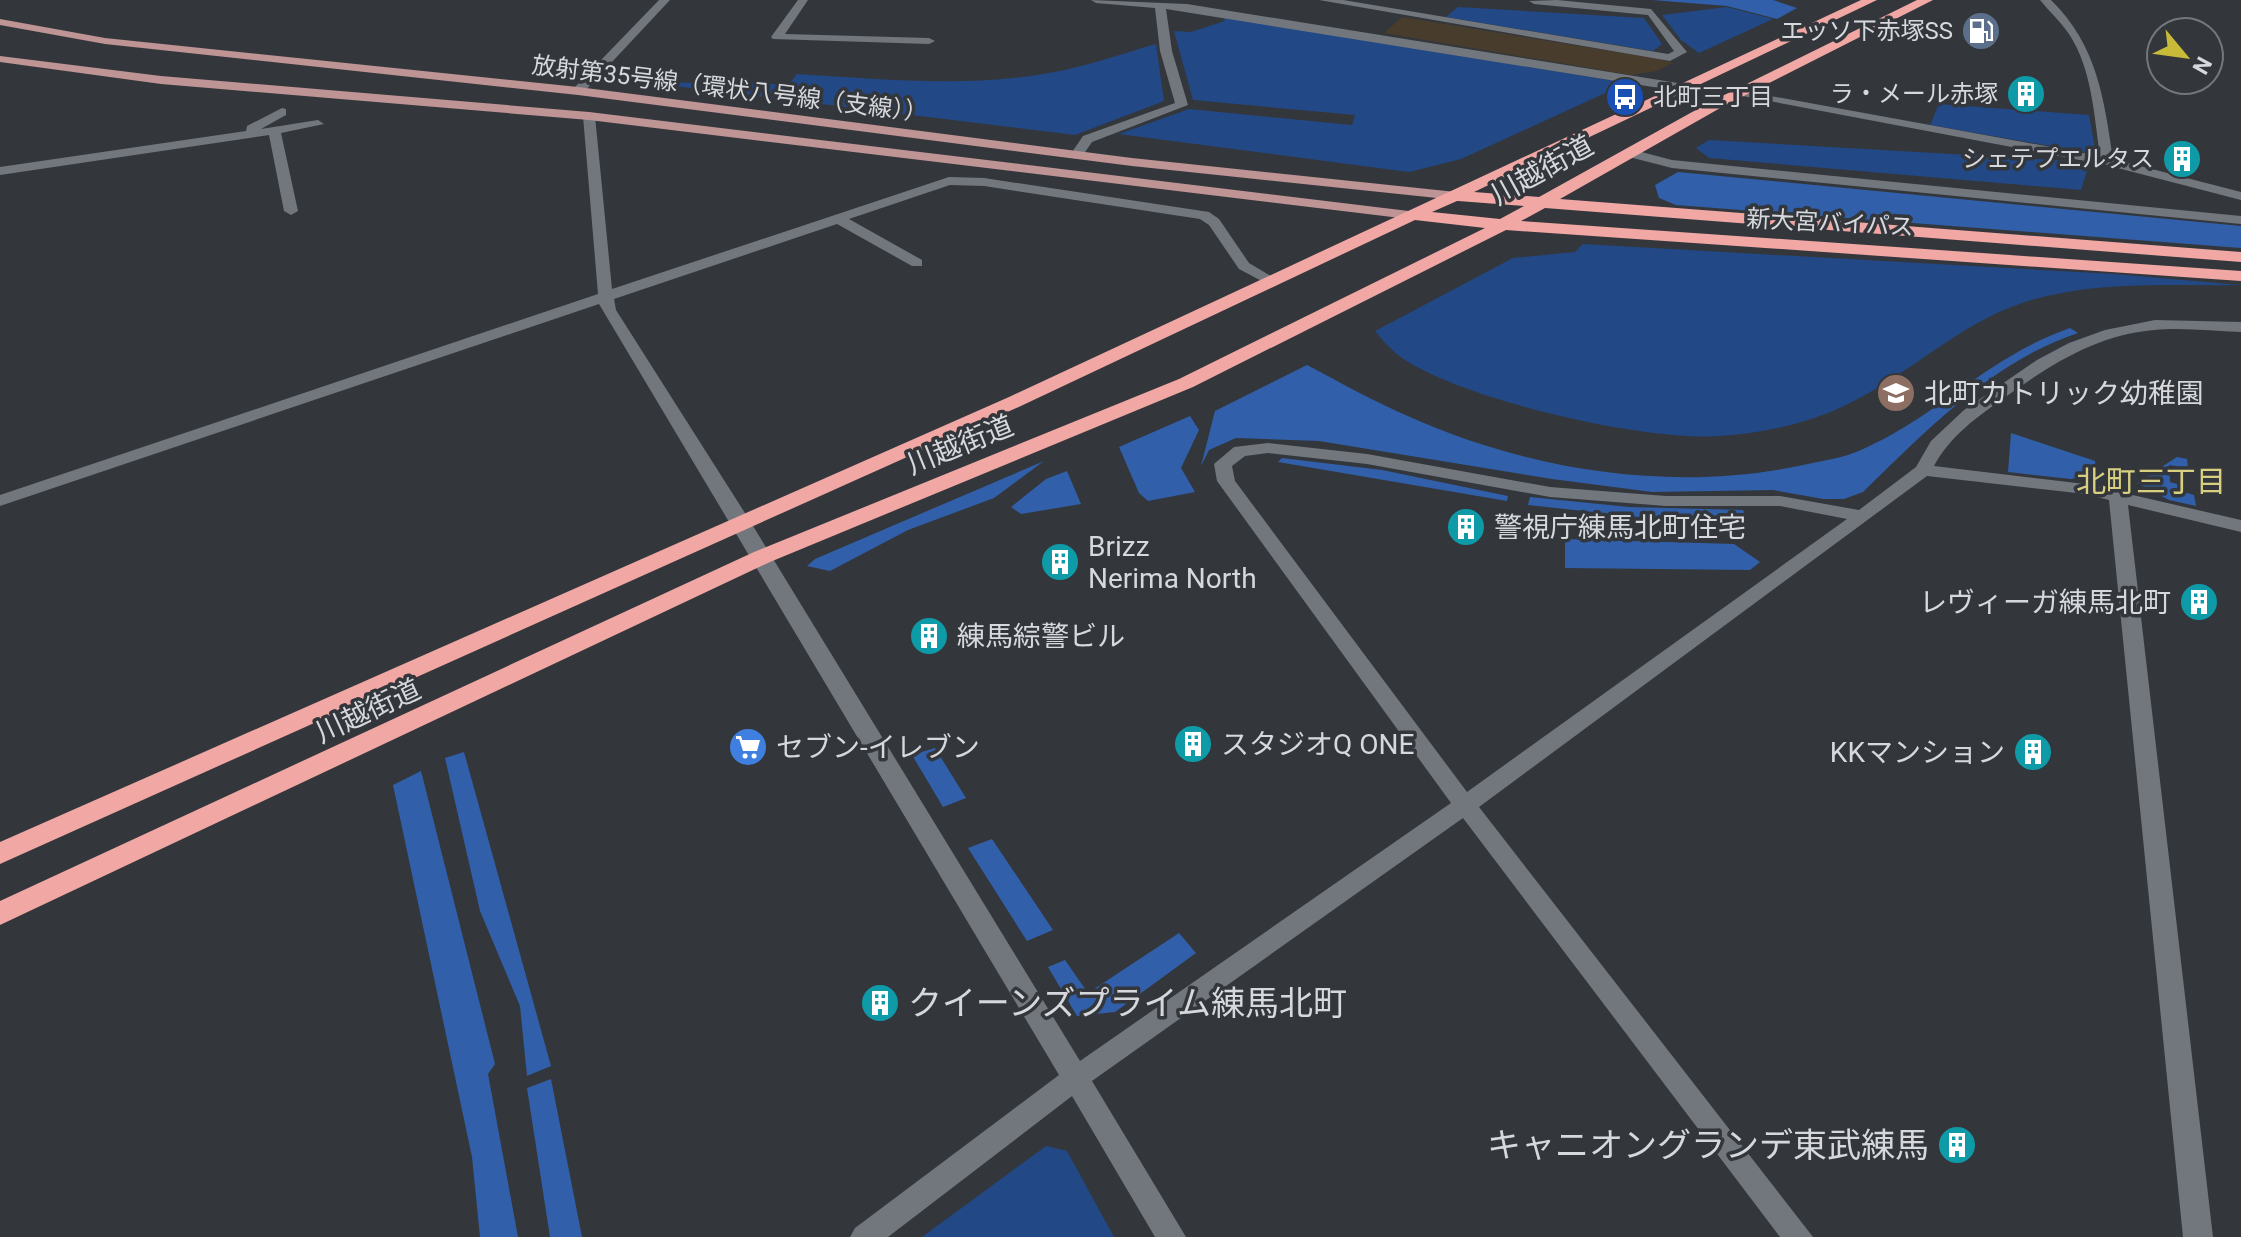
<svg xmlns="http://www.w3.org/2000/svg" width="2241" height="1237" font-family="Roboto,'Noto Sans JP',sans-serif">
  <style>
    .industrial { fill: #483c2d }
    .green { fill: #224886 }
    .forest { fill: #315fa9 }
    .lines { fill: none; stroke-linecap: round; stroke-linejoin: round }
    .street { fill: #72777d; fill-rule: evenodd }
    .primary { fill: #be9494; fill-rule: evenodd }
    .highway { fill: #f1a7a4; fill-rule: evenodd }
    .labels { text-anchor: middle; dominant-baseline: central; stroke-width: 7; stroke-linejoin: round; paint-order: stroke }
    .far-poi-label { font-size: 24px; fill: #d6d8dc; stroke: #33373c; text-anchor: end }
    .far-street-label { font-size: 24px; fill: #d6d8dc; stroke: #33373c }
    .street-label { font-size: 28px; fill: #d6d8dc; stroke: #33373c }
    .poi-label { font-size: 28px; fill: #d6d8dc; stroke: #33373c; text-anchor: start }
    .neighbourhood-label { font-size: 30px; fill: #d8cf80; stroke: #33373c }
    .near-poi-label { font-size: 34px; fill: #d6d8dc; stroke: #33373c; text-anchor: start }
  </style>
  <rect width="100%" height="100%" fill="#33373c"/>
  <path class="industrial" d="M1402 17 1659 59 1673 63 1657 71 1631 75 1384 33Z"/>
  <path class="green" d="M1458 7 1644 18 1662 44 1653 51 1446 17Z
    M1727 7 1773 19 1699 53 1681 40 1662 15Z
    M1223 16 1627 83 1461 159 1409 172 1119 134 1189 109 1352 125 1355 115 1193 100 1174 31 1191 32 1225 21Z
    M1156 44 1164 101 1075 135 642 82 789 84 797 74C881 79 965 88 1049 73 1085 67 1121 54 1156 44Z
    M1939 104 2089 115 2096 154 1930 125Z
    M1709 140 2090 162 2081 190 1709 158 1696 148Z
    M1583 244 2113 274 2241 285C2169 286 2094 280 2025 302 1957 324 1907 377 1842 407 1805 424 1760 434 1720 436 1643 441 1469 401 1405 360 1393 352 1384 342 1375 331L1513 258 1575 252Z
    M1046 1146 1067 1151 1114 1237H922Z"/>
  <path class="forest" d="M1652 0H1773L1797 8 1777 19 1727 6Z
    M1678 172 2241 226V248L1676 205 1659 198 1655 185Z
    M2070 328 2078 333C1993 361 1926 431 1863 492L1844 499H1823L1773 490 1652 492 1552 479 1319 441 1236 438 1209 450 1201 466 1215 411 1307 365C1341 383 1375 402 1410 417 1531 471 1674 493 1803 465 1822 461 1843 458 1861 450 1939 416 1987 357 2070 328Z
    M1190 416 1199 430 1181 468 1195 492 1148 501 1139 493 1119 447Z
    M2011 433 2095 461 2096 473 2071 479 2008 472Z
    M2177 457 2187 459 2188 468 2169 465 2170 482 2183 486 2184 492 2194 495 2196 506 2169 500 2137 483Z
    M1282 458 1382 470 1508 496 1507 501 1278 462Z
    M1044 461 994 498 908 530 830 571 807 566 815 559Z
    M1067 471 1081 504 1021 514 1011 507 1046 479Z
    M1530 497 1629 507 1743 510 1747 518 1639 517 1528 505Z
    M1565 539 1734 544 1760 562 1750 570 1565 568Z
    M935 748 966 798 943 807 912 755Z
    M464 752 551 1066 527 1076 520 1006 480 911 445 758Z
    M421 771 495 1064 488 1074 518 1237H480L472 1157 393 785Z
    M992 839 1053 930 1027 941 968 848Z
    M1179 933 1196 953 1115 1012 1077 1016 1048 967 1065 960 1088 993Z
    M551 1079 582 1237H550L527 1088Z"/>
  <g class="lines">
    <path class="street" d="M659 0H670L582 94H574V88Z
      M798 0H808L785 34 929 38 935 41 929 44 773 39 771 37Z
      M1091 0 1187 4 1684 84 1690 88 1684 92 1166 9 1172 51 1188 105 1092 142 1081 158 1076 159 1070 155 1083 136 1175 103 1160 51 1155 8 1096 3Z
      M1319 0H1343L1668 54 1674 51 1648 15 1534 4 1529 1 1557 0 1651 9 1687 52 1670 61Z
      M2040 0H2051C2097 45 2104 98 2113 159L2241 192V200L2106 165 1732 94 1738 90 2100 156C2094 115 2092 69 2069 34 2060 21 2049 11 2040 0Z
      M282 108 286 109V115L261 129 318 120 324 124 281 133 298 211 291 215 284 211 269 135 0 175V167L246 131 247 126Z
      M589 112 595 116 612 289 949 177 984 178 1209 212 1219 219 1249 263 1281 282 1274 286 1269 285 1239 269 1209 225 1200 219 984 186 950 185 849 219 922 260V266H912L837 224 614 299 616 310 750 521 1080 1061 1451 803 1217 481 1214 464 1234 447 1268 443 1367 454 1550 487 1666 496H1780L1859 510 1916 467 1931 441 1964 410 2037 360 2069 343 2105 330 2155 320 2241 322V332C2213 331 2182 327 2154 330 2096 335 2050 365 2004 398 1977 417 1950 436 1934 466L2085 484 2241 520V532L2128 505 2213 1237H2183L2109 500 2085 494 1927 476 1479 807 1813 1237H1780L1463 818 1092 1081 1186 1237H1155L1072 1096 888 1237H850L855 1228 1059 1075 599 304 0 506V495L598 294 583 116ZM1268 453 1367 464 1550 497 1666 506H1780L1847 519 1467 792 1235 481 1232 466 1245 456Z
      M1630 149 1672 160 2241 216V224L1672 168 1625 156V150Z"/>
    <path class="primary" d="M0 19 105 38 578 87 1132 158 1456 192 1463 196 1456 200 1132 166 578 95 105 44 0 25Z
      M0 56 161 76 589 112 1417 212 1424 216 1417 220 589 120 161 84 0 62Z"/>
    <path class="highway" d="M1861 0H1877L1474 192 1539 197 1712 101 1917 0H1933L1722 107 1560 199 2241 252V262L1545 208 1521 221 2241 271V281L1506 230 1193 387 770 562 0 925V901L754 552 1179 379 1485 228 1415 220 1023 405 0 864V842L1009 397ZM1457 201H1458L1524 206 1500 219 1432 212Z"/>
  </g>
  <defs>
    <g id="fuel-disc" transform="scale(2)"><circle r="9.5" fill="#5c6f8a" stroke="#33373c"/><path d="M-5.5-6h7V0h2V4h1.3V-2.5L3-4.5l.8-.8L6-3V5H2.5V1h-1V6h-7ZM-4.2-4.7v3.2H.2V-4.7Z" fill="#fff"/></g>
    <g id="building-disc" transform="scale(2)"><circle r="9.5" fill="#0f9aa8" stroke="#33373c"/><path d="M-4-6H4V6H1V3H-1V6H-4ZM-2.5-4.3h1.7v1.8h-1.7ZM.8-4.3h1.7v1.8H.8ZM-2.5-1h1.7V.8h-1.7ZM.8-1h1.7V.8H.8Z" fill="#fff"/></g>
    <g id="bus-disc" transform="scale(2)"><circle r="9.5" fill="#1a4fb4" stroke="#33373c"/><path d="M-5-6H5V4H4V6H2V4H-2V6H-4V4H-5ZM-3.5-4V0h7V-4ZM-3.5 1.2v1.5H-2V1.2ZM2 1.2v1.5H3.5V1.2Z" fill="#fff"/></g>
    <g id="school-disc" transform="scale(2)"><circle r="9.5" fill="#8d6e63" stroke="#33373c"/><path d="M0-5L7-2L0 1L-7-2ZM-4 1L0 2.5L4 1V4Q0 6-4 4Z" fill="#fff"/></g>
    <g id="supermarket-disc" transform="scale(2)"><circle r="9.5" fill="#3f7fe0" stroke="#33373c"/><path d="M-6-5.5h2.5l.6 2H6L4.5 2H-2.5L-4.4-4H-6ZM-1.5 3.2a1.3 1.3 0 1 0 .1 0ZM3 3.2a1.3 1.3 0 1 0 .1 0Z" fill="#fff"/></g>
  </defs>
  <g fill-rule="evenodd">
    <use href="#fuel-disc" x="1981" y="31"/>
    <use href="#building-disc" x="2026" y="94"/>
    <use href="#bus-disc" x="1625" y="97"/>
    <use href="#building-disc" x="2182" y="159"/>
    <use href="#school-disc" x="1896" y="393"/>
    <use href="#building-disc" x="1466" y="527"/>
    <use href="#building-disc" x="1060" y="562"/>
    <use href="#building-disc" x="2199" y="602"/>
    <use href="#building-disc" x="929" y="636"/>
    <use href="#building-disc" x="1193" y="744"/>
    <use href="#supermarket-disc" x="748" y="747"/>
    <use href="#building-disc" x="2033" y="752"/>
    <use href="#building-disc" x="880" y="1003"/>
    <use href="#building-disc" x="1957" y="1145"/>
  </g>
  <g class="labels">
    <g class="far-poi-label">
      <text x="1953" y="31">エッソ下赤塚SS</text>
      <text x="1998" y="94">ラ・メール赤塚</text>
      <text x="1653" y="97" text-anchor="start">北町三丁目</text>
      <text x="2154" y="159">シェテプエルタス</text>
    </g>
    <g class="far-street-label">
      <text transform="translate(730 89) rotate(7)">放射第35号線（環状八号線（支線））</text>
      <text transform="translate(1830 223) rotate(3)">新大宮バイパス</text>
    </g>
    <g class="street-label">
      <text transform="translate(1542 170) rotate(-29)">川越街道</text>
      <text transform="translate(960 445) rotate(-22)">川越街道</text>
      <text transform="translate(368 711) rotate(-25)">川越街道</text>
    </g>
    <g class="poi-label">
      <text x="1924" y="393">北町カトリック幼稚園</text>
      <text x="1494" y="527">警視庁練馬北町住宅</text>
      <text x="1088" y="546">Brizz<tspan x="1088" dy="32">Nerima North</tspan></text>
      <text x="2171" y="602" text-anchor="end">レヴィーガ練馬北町</text>
      <text x="957" y="636">練馬綜警ビル</text>
      <text x="1221" y="744">スタジオQ ONE</text>
      <text x="776" y="747">セブン-イレブン</text>
      <text x="2005" y="752" text-anchor="end">KKマンション</text>
    </g>
    <g class="neighbourhood-label">
      <text x="2151" y="481">北町三丁目</text>
    </g>
    <g class="near-poi-label">
      <text x="908" y="1003">クイーンズプライム練馬北町</text>
      <text x="1929" y="1145" text-anchor="end">キャニオングランデ東武練馬</text>
    </g>
  </g>
  <g transform="translate(2185 56) rotate(119)"><circle r="38" fill="#33373c" stroke="#74777c" stroke-width="2"/>
  <path d="M0-6L14 30L0 20L-14 30Z" fill="#c9ba3a"/>
  <text y="-12" font-size="22" font-weight="bold" text-anchor="middle" fill="#d6d8dc">N</text>
  </g>
</svg>
